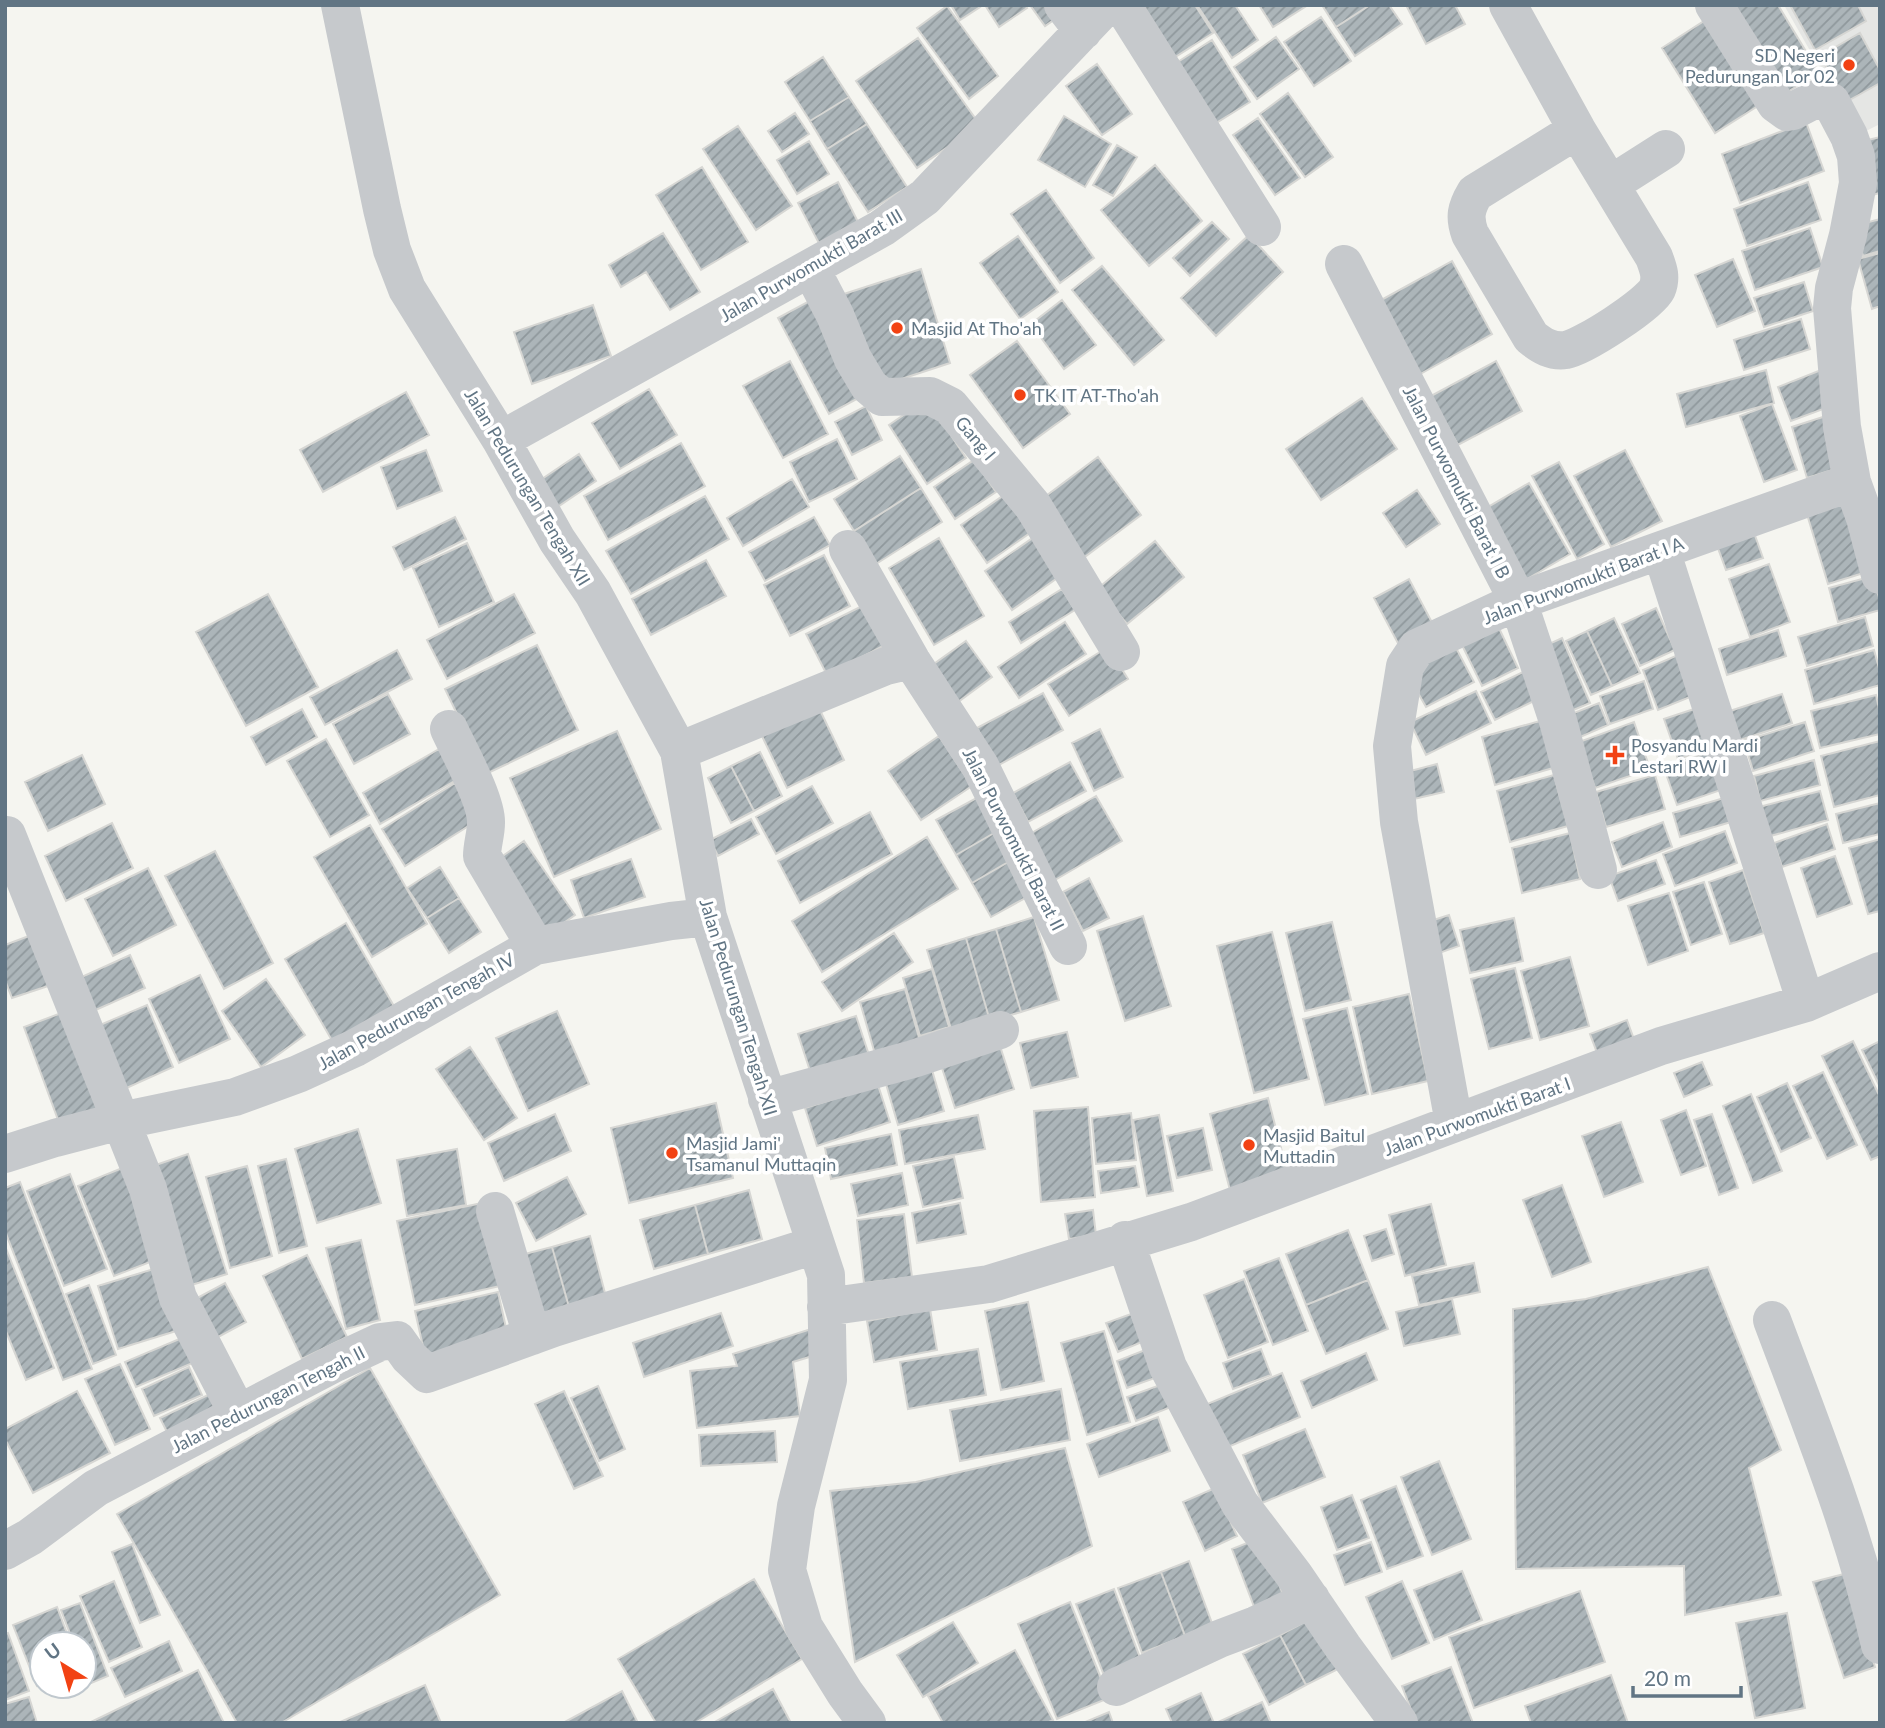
<svg xmlns="http://www.w3.org/2000/svg" width="1885" height="1728" font-family="Lato,sans-serif">
  <style>
    .built { fill: #e5e6e4 }
    .building { fill: url(#building-hatch); stroke: #d6d6d3; stroke-width: 2 }
    .lines { fill: none; stroke-linecap: round; stroke-linejoin: round }
    .minor { stroke: #c6c9cc; stroke-width: 38 }
    .poi-dot { fill: #f24213; stroke: #fff; stroke-width: 2.5 }
    .labels { text-anchor: middle; dominant-baseline: central; stroke-width: 7; stroke-linejoin: round; paint-order: stroke }
    .poi-label { font-size: 18px; fill: #617584; stroke: #fff; text-anchor: start }
    .street-label { font-size: 18px; fill: #617584; stroke: #fff }
  </style>
  <defs>
    <pattern id="building-hatch" width="6" height="6" patternUnits="userSpaceOnUse" patternTransform="scale(1.75)"><rect width="6" height="6" fill="#acb5b9"/><path d="M-1 1l2-2M0 6l6-6M5 7l2-2" fill="none" stroke="#8f989c"/></pattern>
  </defs>
  <rect width="100%" height="100%" fill="#f5f5f0"/>
  <path class="built" d="M1784 5H1880V124L1858 135Z"/>
  <path class="building" d="M951 5H978L980 7 960 20Z
    M985 5H1025L1027 8 999 27Z
    M1030 5H1054L1061 15 1045 26Z
    M1139 5H1195L1213 33 1169 61Z
    M1197 5H1235L1258 40 1232 58Z
    M1259 5H1308L1273 27Z
    M1322 5H1370L1336 27Z
    M1370 5H1389L1402 24 1355 56 1336 27Z
    M1406 5H1455L1465 24 1426 44Z
    M1723 5H1778L1819 73 1779 97Z
    M1790 5H1858L1866 21 1815 50Z
    M947 6 998 76 969 99 917 28Z
    M1715 14 1769 99 1715 133 1662 48Z
    M1321 17 1351 61 1314 86 1284 42Z
    M1860 33 1880 70V83L1846 102 1820 56Z
    M1276 37 1299 69 1257 99 1234 67Z
    M918 38 980 125 917 168 856 81Z
    M1212 40 1250 102 1208 128 1170 67Z
    M823 57 849 97 810 121 785 82Z
    M1097 64 1132 114 1102 135 1066 86Z
    M1288 93 1333 157 1305 177 1260 114Z
    M849 97 867 124 827 149 810 121Z
    M795 113 809 134 782 152 768 131Z
    M1064 116 1111 144 1085 187 1038 160Z
    M1258 118 1300 178 1275 195 1233 135Z
    M1806 122 1824 171 1740 203 1722 154Z
    M867 124 907 187 868 212 827 149Z
    M738 126 792 206 756 230 703 149Z
    M1880 137V193L1872 195 1860 142Z
    M809 141 829 174 797 194 777 160Z
    M1117 145 1137 157 1113 196 1093 185Z
    M1155 165 1202 221 1149 266 1101 210Z
    M702 167 748 242 701 270 656 195Z
    M838 182 863 232 824 253 798 203Z
    M1808 182 1821 220 1747 246 1734 209Z
    M1046 190 1094 258 1060 283 1011 214Z
    M1880 219V251L1863 256 1854 226Z
    M1212 222 1229 239 1190 276 1173 258Z
    M1810 228 1823 267 1755 290 1742 251Z
    M663 233 700 292 670 310 646 272 621 287 609 265Z
    M1249 235 1283 272 1216 336 1181 298Z
    M1018 236 1058 292 1020 319 980 263Z
    M1880 253V306L1872 309 1858 259Z
    M1733 259 1755 311 1717 327 1695 275Z
    M1452 261 1492 334 1415 377 1374 304Z
    M1102 266 1164 340 1134 365 1072 290Z
    M921 269 950 363 874 388 844 294Z
    M1804 282 1813 311 1764 327 1754 298Z
    M815 298 866 394 829 414 778 318Z
    M1062 300 1096 345 1064 369 1031 324Z
    M593 305 611 356 532 384 514 332Z
    M1801 319 1810 349 1744 370 1734 340Z
    M1017 341 1070 414 1023 448 970 375Z
    M790 361 828 434 783 458 743 386Z
    M1496 361 1522 411 1458 445 1431 396Z
    M1766 370 1774 403 1686 427 1677 394Z
    M1821 370 1834 405 1791 421 1778 387Z
    M649 389 677 435 620 469 592 423Z
    M406 392 429 435 323 492 300 450Z
    M1362 398 1397 449 1321 500 1286 449Z
    M927 399 966 458 927 484 889 425Z
    M1772 404 1797 470 1764 482 1740 416Z
    M866 406 882 440 852 455 835 422Z
    M1829 415 1845 466 1807 478 1792 427Z
    M837 439 857 479 809 502 790 462Z
    M681 443 705 486 608 540 584 496Z
    M426 450 442 491 397 509 381 467Z
    M1625 450 1662 521 1611 547 1574 476Z
    M579 454 596 481 556 508 539 481Z
    M900 456 921 488 854 531 834 499Z
    M1098 457 1141 515 1082 559 1038 502Z
    M974 460 996 492 955 519 934 487Z
    M1559 462 1604 544 1577 559 1532 476Z
    M792 479 809 507 743 546 727 518Z
    M1529 483 1570 554 1517 585 1476 514Z
    M921 488 942 522 876 564 854 531Z
    M1417 490 1440 524 1406 547 1383 513Z
    M1004 495 1030 533 987 563 961 525Z
    M705 496 729 539 631 594 606 551Z
    M1848 498 1870 571 1828 584 1806 511Z
    M455 517 466 539 404 570 393 547Z
    M814 517 830 545 765 581 749 552Z
    M1752 527 1763 558 1726 570 1715 540Z
    M1037 535 1063 574 1012 610 985 571Z
    M939 538 984 616 934 645 889 568Z
    M1155 541 1184 577 1127 624 1097 589Z
    M467 543 494 602 439 627 413 568Z
    M824 555 850 606 790 636 764 585Z
    M706 560 726 596 651 635 632 599Z
    M1769 564 1790 622 1750 637 1729 579Z
    M1873 576 1880 601V610L1838 622 1829 588Z
    M1409 579 1436 630 1401 649 1374 598Z
    M1062 589 1075 610 1021 643 1009 622Z
    M268 594 318 687 246 726 196 632Z
    M514 594 535 633 447 679 427 640Z
    M866 604 887 644 827 675 806 634Z
    M1656 608 1675 650 1640 666 1622 624Z
    M1865 617 1873 646 1807 666 1798 637Z
    M1614 618 1640 673 1612 686 1587 631Z
    M1065 622 1086 654 1019 698 998 667Z
    M1497 624 1518 668 1482 686 1461 643Z
    M1778 630 1786 656 1727 675 1719 649Z
    M1587 631 1612 686 1591 695 1566 641Z
    M1562 638 1590 703 1564 714 1536 650Z
    M966 641 992 677 958 702 931 666Z
    M1454 644 1474 682 1426 707 1405 670Z
    M537 645 578 730 486 774 445 689Z
    M1108 647 1128 679 1069 716 1048 684Z
    M397 650 412 679 325 725 310 697Z
    M1874 650 1880 672V685L1814 704 1805 670Z
    M1678 655 1695 695 1658 710 1643 670Z
    M1523 672 1536 700 1495 720 1481 692Z
    M1644 681 1653 709 1610 724 1600 696Z
    M1476 691 1491 723 1426 755 1410 722Z
    M1043 693 1063 730 997 766 977 728Z
    M388 694 410 734 354 764 333 724Z
    M1782 694 1792 723 1740 740 1730 711Z
    M1876 695 1880 713V734L1820 748 1811 711Z
    M1599 703 1608 725 1578 738 1569 715Z
    M818 706 844 760 787 788 761 734Z
    M302 709 317 737 266 765 251 737Z
    M1694 709 1708 749 1678 759 1664 719Z
    M1540 721 1553 768 1495 785 1482 737Z
    M1634 722 1650 769 1595 788 1579 742Z
    M1805 722 1814 751 1753 771 1744 741Z
    M1100 729 1123 777 1094 791 1072 743Z
    M617 731 661 829 554 877 510 778Z
    M939 736 972 786 921 820 888 771Z
    M326 739 369 815 330 837 287 761Z
    M1880 741V795L1834 807 1821 756Z
    M439 749 458 779 380 824 363 793Z
    M760 752 782 796 754 811 731 766Z
    M1708 752 1721 790 1677 805 1664 768Z
    M82 755 105 804 48 831 25 782Z
    M1814 760 1820 785 1760 801 1754 776Z
    M1070 762 1086 791 1028 822 1013 793Z
    M1437 764 1444 792 1405 801 1399 774Z
    M731 766 754 811 731 823 708 778Z
    M1554 775 1568 826 1510 842 1497 791Z
    M1655 775 1665 809 1606 827 1596 792Z
    M455 783 478 820 405 866 382 829Z
    M812 786 833 823 776 854 756 817Z
    M1820 791 1828 820 1767 837 1759 807Z
    M982 795 1001 829 956 855 936 820Z
    M1096 796 1122 841 1055 880 1028 835Z
    M1724 798 1731 822 1680 837 1673 813Z
    M1880 803V834L1843 843 1836 814Z
    M870 812 892 854 800 903 778 861Z
    M751 819 759 834 718 856 710 840Z
    M1663 822 1672 847 1622 867 1612 842Z
    M112 823 133 868 66 901 45 856Z
    M1827 824 1835 849 1782 867 1774 843Z
    M370 825 427 924 372 957 314 857Z
    M1001 829 1017 857 972 883 956 855Z
    M1725 831 1737 863 1675 886 1663 854Z
    M1570 833 1580 879 1522 893 1512 848Z
    M927 837 958 889 822 972 792 921Z
    M1880 839V911L1868 914 1849 848Z
    M524 841 575 915 548 934 497 860Z
    M215 851 273 963 224 989 165 876Z
    M1835 856 1852 904 1817 917 1801 868Z
    M1017 857 1036 892 991 917 972 883Z
    M631 859 645 897 584 918 571 880Z
    M1656 860 1665 884 1618 901 1609 876Z
    M440 867 459 898 427 918 407 888Z
    M148 868 176 925 113 956 85 899Z
    M1743 870 1764 933 1730 944 1709 882Z
    M1089 878 1109 918 1083 931 1063 892Z
    M1704 882 1722 934 1691 945 1673 892Z
    M1669 893 1688 951 1648 965 1628 906Z
    M459 898 481 932 449 953 427 918Z
    M1449 915 1459 946 1428 957 1418 925Z
    M1143 916 1171 1006 1125 1021 1097 931Z
    M1034 917 1059 1000 1021 1012 996 929Z
    M1514 918 1523 961 1470 973 1460 930Z
    M1332 922 1351 1000 1305 1011 1286 933Z
    M346 923 395 1008 334 1044 285 959Z
    M996 929 1021 1012 990 1021 966 938Z
    M1272 932 1309 1079 1254 1093 1217 946Z
    M894 933 913 962 842 1011 822 982Z
    M34 934 51 985 12 998 5 980V945Z
    M966 938 990 1021 952 1032 927 950Z
    M130 955 145 988 89 1013 75 980Z
    M1570 957 1589 1026 1540 1040 1521 971Z
    M1515 968 1532 1038 1489 1049 1471 979Z
    M932 969 949 1027 920 1036 903 978Z
    M200 975 230 1039 179 1063 149 999Z
    M266 979 305 1035 261 1067 222 1011Z
    M905 989 920 1041 875 1054 860 1002Z
    M1409 994 1428 1081 1372 1094 1353 1007Z
    M147 1005 173 1067 120 1091 93 1028Z
    M1347 1008 1368 1094 1325 1105 1303 1019Z
    M72 1009 109 1111 61 1128 24 1027Z
    M557 1011 589 1084 528 1111 496 1038Z
    M856 1016 869 1055 811 1074 798 1034Z
    M1627 1020 1636 1045 1599 1058 1590 1034Z
    M1067 1032 1078 1077 1031 1088 1020 1043Z
    M1853 1041 1880 1097V1156L1871 1160 1822 1056Z
    M1880 1041V1087L1862 1050Z
    M1000 1046 1014 1089 955 1108 941 1065Z
    M470 1047 517 1118 484 1140 436 1069Z
    M1702 1062 1712 1085 1684 1097 1674 1073Z
    M932 1070 944 1111 898 1125 886 1084Z
    M1823 1072 1857 1145 1827 1159 1793 1086Z
    M1787 1083 1811 1138 1781 1152 1757 1097Z
    M878 1085 890 1122 817 1146 805 1108Z
    M1751 1094 1782 1171 1753 1183 1723 1106Z
    M1268 1098 1288 1175 1230 1190 1210 1114Z
    M716 1103 733 1178 629 1203 611 1128Z
    M1088 1107 1095 1197 1041 1202 1034 1111Z
    M1686 1110 1706 1166 1681 1175 1661 1120Z
    M1131 1113 1136 1160 1096 1164 1092 1118Z
    M555 1114 571 1151 504 1181 488 1143Z
    M1712 1114 1738 1188 1719 1195 1694 1120Z
    M978 1115 985 1149 905 1164 899 1130Z
    M1159 1115 1173 1191 1147 1196 1133 1120Z
    M1621 1122 1643 1182 1604 1197 1582 1136Z
    M1203 1128 1212 1170 1177 1178 1167 1136Z
    M358 1129 381 1203 317 1223 295 1149Z
    M891 1134 897 1165 831 1179 825 1148Z
    M457 1149 466 1205 407 1216 397 1160Z
    M188 1154 227 1274 185 1287 147 1168Z
    M954 1157 963 1198 923 1207 913 1166Z
    M286 1159 307 1246 279 1253 258 1166Z
    M127 1166 163 1257 114 1276 78 1186Z
    M247 1166 272 1256 230 1268 206 1177Z
    M1135 1166 1139 1187 1101 1193 1098 1171Z
    M902 1173 908 1205 858 1216 851 1184Z
    M70 1174 107 1269 64 1286 27 1191Z
    M567 1177 586 1214 536 1241 516 1203Z
    M20 1182 92 1369 63 1380 5 1231V1188Z
    M1562 1185 1591 1262 1552 1277 1523 1200Z
    M749 1190 762 1239 708 1254 695 1205Z
    M482 1203 500 1286 415 1305 397 1221Z
    M960 1203 966 1234 917 1243 912 1213Z
    M1431 1204 1446 1265 1405 1276 1389 1215Z
    M695 1205 708 1254 654 1269 640 1220Z
    M1093 1210 1096 1235 1069 1239 1065 1214Z
    M904 1214 912 1277 864 1283 857 1220Z
    M1386 1229 1394 1254 1372 1261 1364 1236Z
    M1348 1230 1368 1280 1306 1305 1286 1254Z
    M590 1236 606 1297 569 1307 552 1247Z
    M361 1240 380 1320 346 1329 326 1248Z
    M5 1246 54 1368 26 1380 5 1329Z
    M552 1247 569 1307 533 1317 517 1256Z
    M307 1255 347 1337 302 1359 263 1276Z
    M1279 1258 1308 1331 1273 1345 1244 1271Z
    M1474 1263 1480 1292 1419 1305 1412 1276Z
    M1708 1267 1781 1450 1749 1468 1781 1595 1685 1615 1684 1566 1516 1569 1513 1309 1586 1299Z
    M157 1268 176 1331 118 1349 98 1286Z
    M1244 1279 1268 1342 1228 1358 1204 1295Z
    M1368 1280 1388 1329 1326 1354 1306 1305Z
    M225 1283 246 1322 209 1342 188 1303Z
    M89 1285 116 1355 93 1364 66 1294Z
    M498 1292 509 1341 426 1360 415 1311Z
    M1452 1299 1460 1334 1404 1346 1396 1312Z
    M1028 1302 1044 1381 1001 1390 985 1311Z
    M930 1309 937 1350 874 1362 867 1321Z
    M721 1313 733 1346 644 1377 633 1343Z
    M1131 1314 1142 1342 1118 1352 1106 1323Z
    M811 1329 819 1354 793 1362 800 1416 697 1428 690 1371 737 1366 733 1354Z
    M1104 1331 1130 1422 1087 1435 1061 1343Z
    M184 1337 195 1362 136 1387 125 1362Z
    M978 1349 986 1395 908 1409 900 1362Z
    M1261 1349 1271 1375 1233 1389 1223 1363Z
    M1145 1350 1155 1378 1127 1388 1117 1361Z
    M1366 1353 1377 1380 1312 1408 1301 1381Z
    M120 1364 150 1429 115 1445 85 1379Z
    M189 1367 202 1395 154 1416 142 1389Z
    M370 1368 500 1595 281 1723H237L117 1514Z
    M1282 1373 1300 1417 1223 1449 1205 1405Z
    M1163 1384 1171 1407 1136 1421 1127 1397Z
    M598 1386 625 1449 599 1461 571 1398Z
    M1061 1389 1070 1440 960 1461 950 1410Z
    M77 1391 110 1453 33 1493 5 1439V1429Z
    M564 1391 603 1476 574 1489 535 1404Z
    M210 1394 221 1418 172 1442 160 1418Z
    M1158 1417 1170 1451 1099 1477 1087 1444Z
    M1305 1429 1325 1477 1262 1503 1243 1455Z
    M775 1431 777 1462 701 1466 699 1435Z
    M1065 1448 1092 1546 855 1662 830 1491 916 1482Z
    M1439 1461 1471 1539 1432 1555 1401 1477Z
    M1396 1486 1423 1556 1387 1569 1361 1500Z
    M1215 1488 1237 1536 1205 1551 1183 1502Z
    M1352 1495 1369 1538 1337 1550 1321 1507Z
    M1262 1537 1287 1606 1258 1617 1232 1549Z
    M1371 1542 1382 1572 1345 1585 1334 1555Z
    M132 1544 160 1615 140 1623 112 1552Z
    M1189 1561 1213 1626 1185 1636 1161 1572Z
    M1462 1571 1482 1620 1434 1640 1414 1590Z
    M1161 1572 1185 1636 1142 1653 1118 1588Z
    M1848 1573 1875 1667 1844 1678 1813 1582Z
    M754 1579 802 1659 695 1723H656L618 1659Z
    M114 1581 142 1647 109 1662 80 1596Z
    M1402 1581 1429 1643 1392 1659 1366 1597Z
    M1114 1589 1142 1663 1105 1678 1076 1604Z
    M1580 1591 1605 1662 1474 1708 1449 1637Z
    M1070 1602 1109 1698 1057 1719 1018 1624Z
    M80 1603 108 1676 89 1684 84 1670V1644H74L61 1610Z
    M57 1607 71 1644H42V1684L37 1686 13 1625Z
    M1787 1613 1805 1708 1755 1718 1736 1623Z
    M1312 1618 1338 1669 1306 1685 1280 1635Z
    M953 1622 978 1663 923 1697 897 1655Z
    M8 1633 29 1691 5 1700V1634Z
    M1280 1635 1306 1685 1269 1705 1243 1654Z
    M169 1641 182 1671 125 1697 111 1668Z
    M1015 1650 1053 1720 1047 1723H943L928 1696Z
    M1451 1667 1473 1723H1416L1402 1686Z
    M198 1670 224 1723H89Z
    M1611 1675 1628 1723H1531L1525 1706Z
    M425 1685 441 1723H338Z
    M773 1689 791 1723H713Z
    M622 1691 638 1723H563Z
    M1201 1693 1214 1723H1172L1166 1709Z
    M29 1697 37 1723H5V1704Z
    M1262 1702 1271 1723H1219L1218 1722Z
    M1109 1712 1113 1723H1083Z"/>
  <g class="lines">
    <path class="minor" d="M340 5 382 209 392 250 407 289 501 440 557 540 593 593 679 751 708 917 826 1275 828 1380 796 1506 787 1570 804 1627 845 1693 867 1723
      M1063 5 1083 31
      M1122 5 1262 227
      M1508 5 1577 130 1654 257C1658 268 1662 277 1657 289 1650 304 1583 347 1566 350 1552 352 1542 346 1531 337L1470 234C1464 217 1466 208 1475 193L1577 130
      M1714 5 1776 104 1787 112 1793 111 1818 98 1831 102 1849 136 1856 156 1858 183 1848 235 1834 288 1832 308 1842 427 1852 482 1865 518 1880 575
      M1611 184 1666 149
      M1344 264 1518 601 1558 721 1598 870
      M811 269 835 315 853 359 869 386 882 397 930 396 950 406 1033 506 1121 652
      M501 440 882 228 925 197 1107 5
      M848 549 911 660
      M1661 550 1806 1003
      M449 729C459 751 487 801 486 823 486 834 482 845 482 856L535 946
      M679 751 886 666 911 660 980 766 1068 946
      M7 835 148 1189 178 1298 238 1414
      M767 1099 913 1059 1000 1030
      M1454 1123 1399 822 1392 746 1405 666 1417 648 1518 601 1852 482
      M5 1154 55 1138 120 1121 235 1097 298 1074 355 1048 535 946 671 921 708 917
      M495 1211 532 1336
      M1125 1240 1168 1367 1240 1504 1294 1575 1343 1647 1399 1723
      M826 1307 989 1284 1191 1222 1661 1046 1806 1003 1880 971
      M1772 1320C1812 1427 1855 1533 1880 1645
      M5 1551 30 1537 96 1488 335 1363 380 1342 397 1340 409 1357 427 1374 554 1328 815 1245
      M1116 1687 1219 1639 1256 1625 1311 1599"/>
  </g>
  <g class="poi-dot">
    <circle cx="1849" cy="65" r="7"/>
    <circle cx="897" cy="328" r="7"/>
    <circle cx="1020" cy="395" r="7"/>
    <path d="M1611.5 744.5h7v7h7v7h-7v7h-7v-7h-7v-7h7z"/>
    <circle cx="1249" cy="1145" r="7"/>
    <circle cx="672" cy="1153" r="7"/>
  </g>
  <g class="labels">
    <g class="poi-label">
      <text x="1835" y="55" text-anchor="end">SD Negeri<tspan x="1835" dy="21">Pedurungan Lor 02</tspan></text>
      <text x="911" y="328">Masjid At Tho'ah</text>
      <text x="1034" y="395">TK IT AT-Tho'ah</text>
      <text x="1631" y="745">Posyandu Mardi<tspan x="1631" dy="21">Lestari RW I</tspan></text>
      <text x="1263" y="1135">Masjid Baitul<tspan x="1263" dy="21">Muttadin</tspan></text>
      <text x="686" y="1143">Masjid Jami'<tspan x="686" dy="21">Tsamanul Muttaqin</tspan></text>
    </g>
    <g class="street-label">
      <text transform="translate(811 265) rotate(-30)">Jalan Purwomukti Barat III</text>
      <text transform="translate(976 438) rotate(50)">Gang I</text>
      <text transform="translate(1457 482) rotate(63)">Jalan Purwomukti Barat I B</text>
      <text transform="translate(528 487) rotate(59)">Jalan Pedurungan Tengah XII</text>
      <text transform="translate(1583 580) rotate(-21)">Jalan Purwomukti Barat I A</text>
      <text transform="translate(1014 839) rotate(63)">Jalan Purwomukti Barat II</text>
      <text transform="translate(739 1007) rotate(73)">Jalan Pedurungan Tengah XII</text>
      <text transform="translate(416 1011) rotate(-29)">Jalan Pedurungan Tengah IV</text>
      <text transform="translate(1477 1116) rotate(-20)">Jalan Purwomukti Barat I</text>
      <text transform="translate(268 1399) rotate(-27)">Jalan Pedurungan Tengah II</text>
    </g>
  </g>
  <rect width="1885" height="1728" fill="none" stroke="#617584" stroke-width="14"/>
  <g transform="translate(63 1665) rotate(323)"><circle r="33" fill="#ffffff" stroke="#c0c8ce" stroke-width="2"/>
  <path d="M0-5L12 26L0 18L-12 26Z" fill="#f24213"/>
  <text y="-10" font-size="19" font-weight="bold" text-anchor="middle" fill="#617584">U</text>
  </g>
  <path d="M1633 1686v10h108v-10" fill="none" stroke="#617584" stroke-width="3.5"/>
  <text x="1644" y="1686" font-size="21" fill="#617584" stroke="#ffffff" stroke-width="5" paint-order="stroke">20 m</text>
</svg>
